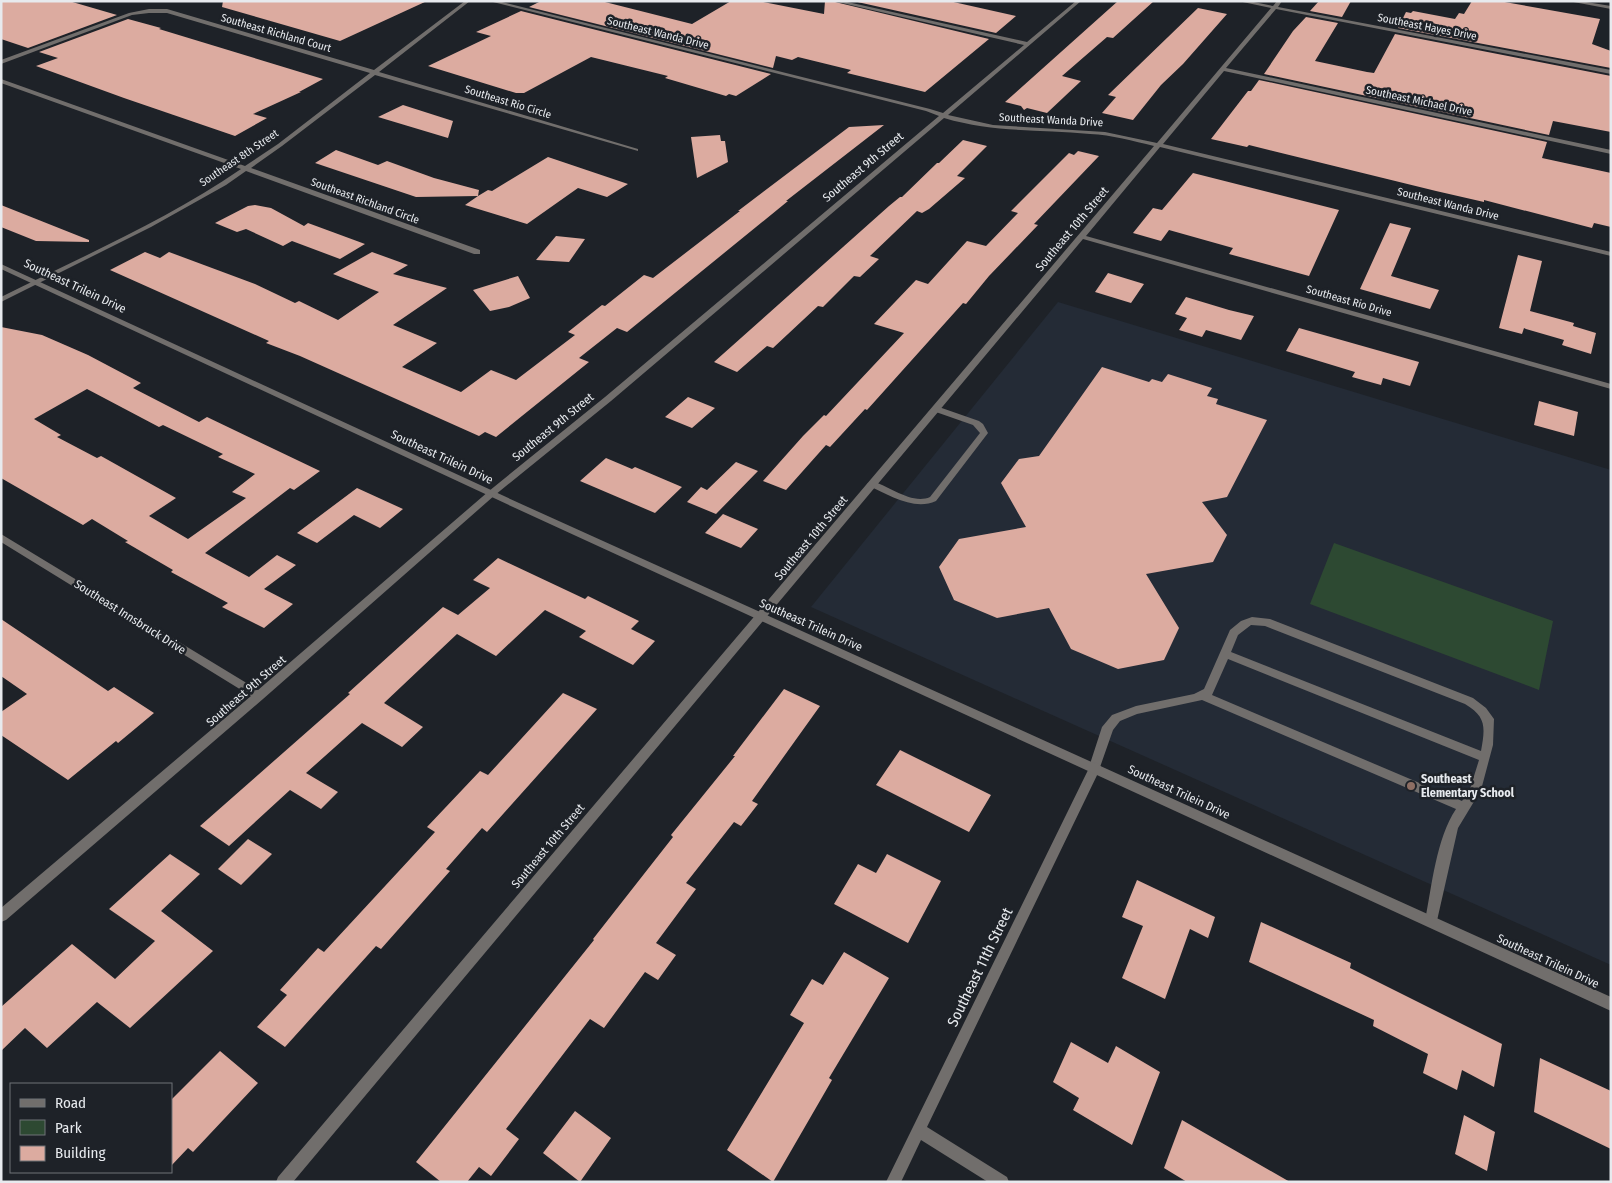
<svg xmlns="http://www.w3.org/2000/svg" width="1612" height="1183" font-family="'Fira Sans Condensed',sans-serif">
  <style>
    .built { fill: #242b36 }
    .green { fill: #2d4932 }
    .building { fill: #dcaba0; fill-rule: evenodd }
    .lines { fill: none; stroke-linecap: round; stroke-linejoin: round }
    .service { fill: #716e6c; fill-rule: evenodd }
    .minor { fill: #716e6c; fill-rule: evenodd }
    .tertiary { fill: #716e6c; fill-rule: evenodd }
    .education-dot { fill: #8d6e63; stroke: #1e2228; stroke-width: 2 }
    .labels { text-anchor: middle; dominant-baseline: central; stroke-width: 5; stroke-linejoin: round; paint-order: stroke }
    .far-street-label { font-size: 11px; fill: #e7eaee; stroke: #1e2228 }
    .street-label { font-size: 12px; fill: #e7eaee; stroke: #1e2228 }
    .poi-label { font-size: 12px; font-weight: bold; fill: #e7eaee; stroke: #1e2228; text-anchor: start }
    .near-street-label { font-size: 15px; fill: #e7eaee; stroke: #1e2228 }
  </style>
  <rect width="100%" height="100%" fill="#1e2228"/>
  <path class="built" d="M1058 302 1611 470V965L811 607Z"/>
  <path class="green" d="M1334 543 1553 621 1539 690 1310 604Z"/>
  <path class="building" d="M1 1H69L117 15 28 48 1 39Z
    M223 1H427L340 41 222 7Z
    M541 1H601L692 24 731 1H758L824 14 825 1H831L989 39 925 92 847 73 851 70 798 57 792 60 776 56 773 68 529 7Z
    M853 1H949L1016 16 996 33Z
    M1118 1H1154L1113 38 1107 37 1062 76 1081 81 1047 113 1027 108 1024 110 1021 106 1005 102Z
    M1319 1H1351L1342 17 1310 11Z
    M1472 1H1499L1600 19 1592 44 1611 51V68L1398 28 1406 12 1411 13 1413 11 1455 19 1459 13 1464 14Z
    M1198 8 1227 14 1183 64 1161 85 1133 120 1102 113 1116 97 1108 95Z
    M521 11 771 74 736 96 729 94 726 96 665 78 668 76 591 57 524 93H516L428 66 491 36 476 32Z
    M1306 17 1338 23 1315 61 1367 72 1374 73 1395 34 1611 76V132L1553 121 1549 135 1264 74 1293 31Z
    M128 19 161 28 159 29 323 79 299 92H301L253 114 267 118 235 136 124 98 36 66 58 58 39 52Z
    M1259 80 1547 142 1542 158 1611 173V227L1594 223 1592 228 1484 200V202L1436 191 1249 145 1247 147 1211 139 1248 91H1251Z
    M403 105 453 121 448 138 378 117Z
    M884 125 786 201H788L627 332 617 328 579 358 589 362 496 437 485 432 479 436 300 356 266 343 269 341 110 270 145 252 160 258 169 252 255 284 295 303 299 301 338 320 379 292 333 274 372 252 408 265 393 274 447 288 393 325 437 343 402 367 461 392 491 370 516 380 575 335 568 332 602 305 605 306 644 275 653 278 740 211H738L849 127Z
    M720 135 721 141H725L728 162 697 178 691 137Z
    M963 140 987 146 957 176 965 178 929 209 922 213 917 211 870 256 879 259 860 277 854 276 823 307 818 306 773 348 767 346 737 372 714 362 889 206 900 197H902L937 163H939Z
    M336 150 378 165 387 161 434 178 479 190 478 196 488 190 492 191 548 157 628 184 607 197 578 188 527 224 465 205 478 196 416 197 315 163Z
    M1078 151 1099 156 1034 224 1038 225 989 276 966 304 963 303 867 410 865 409 830 447 826 445 786 490 763 481 803 436 824 415 826 416 904 333 874 324 916 280 928 284 967 241 986 246 1018 213 1011 211 1069 153 1074 155Z
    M1193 173 1339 210 1309 276 1229 254 1233 248 1169 230 1161 241 1133 233 1153 208 1162 210Z
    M1 205 89 240V242L36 241 1 227Z
    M255 205 271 208 304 226 308 223 365 244 340 259 292 241 283 246 246 229 237 232 215 223 248 206Z
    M1390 223 1411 228 1391 276 1439 290 1430 309 1360 289Z
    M556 236 585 239 569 262 536 260Z
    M1518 255 1542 261 1530 311 1574 323 1573 326 1596 333 1591 354 1562 345 1564 340 1526 329 1524 328 1522 334 1499 328Z
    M1108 273 1144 284 1131 303 1095 292Z
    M518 276 530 298 509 307 490 311 473 290Z
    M1186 297 1229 310 1254 316 1241 340 1206 330 1202 337 1179 330 1187 318 1175 314Z
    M1 327 42 335 88 355 141 383 133 388 199 422 207 417 320 471 294 490 290 488 205 553 249 577 277 555 296 565 264 589 293 604 264 628 222 607 228 603 171 572 173 570 125 542 128 541 92 519 83 525 1 478ZM87 389 159 427 163 425 223 454 218 457 255 474 232 492 246 498 188 539 149 516 176 498 101 456 97 458 57 437 61 435 34 419Z
    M1299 328 1419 362 1410 386 1383 378 1381 385 1352 377 1355 372 1286 351Z
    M1102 367 1149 382 1152 379 1162 382 1168 374 1212 388 1207 396 1218 399 1216 404 1267 420 1227 497 1202 502 1227 535 1213 562 1146 574 1179 628 1164 660 1118 669 1071 649 1049 608 997 618 954 600 939 567 959 539 1026 527 1001 483 1019 459 1039 456Z
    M688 397 715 408 692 428 665 417Z
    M1539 401 1578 412 1574 436 1534 425Z
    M606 458 632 469 635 467 682 487 655 513 580 481Z
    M736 462 758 471 716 514 687 502 701 487 707 490Z
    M357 488 403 509 380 528 354 515 317 543 297 533Z
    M723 514 758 529 741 548 705 533Z
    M498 558 585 599 588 596 639 621 631 629 655 641 633 665 579 637 586 631 545 610 496 656 457 634 384 703 423 727 402 747 362 723 306 773 338 792 321 809 290 790 229 846 200 826 350 694 348 693 443 607 458 615 490 588 473 580Z
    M1 619 108 691 114 687 154 713 118 743 116 741 68 780 1 735V712L27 694 1 676Z
    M784 689 820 706 752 801 758 804 741 826 734 822 686 883 696 889 656 943 676 955 658 980 645 972 604 1028 590 1019 506 1129 519 1139 491 1176 479 1167 467 1182H441L416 1162 594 940 593 939 673 837 671 835 735 756H733Z
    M563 693 597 709 487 832 482 828 446 869 450 871 381 949 376 946 285 1047 257 1027 287 995 280 990 318 948 324 952 435 832 427 827 480 771 488 775Z
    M900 750 991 795 969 832 876 785Z
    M248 839 272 854 241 885 218 869Z
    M170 854 200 874 161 911 213 951 130 1028 97 1002 47 1048 25 1028 1 1051V1007L72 944 115 979 155 941 109 909Z
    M887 854 941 881 908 943 834 904 858 864 876 873Z
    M1137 880 1215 917 1208 938 1190 929 1165 999 1122 978 1143 926 1122 917Z
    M1261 922 1351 963 1350 968 1502 1044 1494 1087 1462 1070 1457 1090 1423 1073 1428 1054 1373 1026 1374 1020 1249 962Z
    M844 952 889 978 829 1078 832 1080 773 1182 727 1150 804 1023 790 1015 812 979 823 985Z
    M1071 1042 1108 1063 1116 1046 1160 1072 1132 1145 1073 1110 1079 1098 1053 1082Z
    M220 1051 258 1083 193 1152 188 1148 171 1166V1100Z
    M1540 1058 1611 1091V1149L1534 1112Z
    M575 1111 611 1138 580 1182 543 1153Z
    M1464 1115 1495 1132 1487 1171 1455 1154Z
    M1182 1120 1290 1182H1187L1164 1168Z"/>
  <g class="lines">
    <path class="service" d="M936 406 979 421 983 424 988 433 936 501C914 511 889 495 869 486L867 484 872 481C889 486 912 505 930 497L980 433 973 425 933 411 932 409Z
      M1252 617 1270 619 1473 698 1486 708 1494 719 1493 745 1481 790 1458 828 1436 925 1431 927 1426 925 1425 921C1432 886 1436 839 1456 809L1202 700 1137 714 1120 721 1113 730 1099 770 1095 772 1091 770 1089 767 1102 727 1112 715 1136 706 1194 694 1204 689 1230 630 1241 621ZM1251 625 1265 626 1465 704C1487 717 1485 728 1481 751L1231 652 1238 635ZM1228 659 1479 760 1470 789 1462 801 1212 695Z"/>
    <path class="minor" d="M465 1H470L379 72 638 149V151L375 75 282 146 251 168 480 250V254H474L246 171 226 185 151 227 1 302V297C81 257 167 220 241 169L1 83V79L245 166 278 144 370 73 167 13H149L132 15 1 64V60L129 13 149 9H167L374 70Z
      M489 1H498L930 109 943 113 1024 45 833 1H843L1027 42 1076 1H1081L948 115 993 125 1105 132 1157 143 1271 8 1238 1H1249L1273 6 1277 1H1282L1278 7 1611 70V74L1276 9 1226 68 1611 150V154L1224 71 1163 144 1611 252V256L1160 147 1086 236 1611 384V389L1083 239 293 1182H276L278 1177 1154 146C1133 141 1112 135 1090 134 1039 129 994 133 944 118L611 401 495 495 263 699 6 920 1 922V908L251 696 1 542V534L258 690 489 491 605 397 939 116 926 111Z
      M1568 1H1580L1611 6V9Z
      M1095 762 1099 764 1101 767 927 1127 1007 1177 1009 1182H988L921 1140 901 1182H886L1091 764Z"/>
    <path class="tertiary" d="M1 264 519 503 1611 997V1011L513 507 1 269Z"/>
  </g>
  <circle class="education-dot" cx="1411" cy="786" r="5"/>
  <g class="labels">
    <g class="far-street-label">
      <text transform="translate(1427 27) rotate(11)">Southeast Hayes Drive</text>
      <text transform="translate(276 33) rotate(16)">Southeast Richland Court</text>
      <text transform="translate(658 33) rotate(14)">Southeast Wanda Drive</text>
      <text transform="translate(1419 101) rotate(12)">Southeast Michael Drive</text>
      <text transform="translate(508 102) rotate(17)">Southeast Rio Circle</text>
      <text transform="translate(1051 120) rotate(3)">Southeast Wanda Drive</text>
      <text transform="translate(239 158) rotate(-34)">Southeast 8th Street</text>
      <text transform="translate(365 201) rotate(20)">Southeast Richland Circle</text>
      <text transform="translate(1448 204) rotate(14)">Southeast Wanda Drive</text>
      <text transform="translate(1349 301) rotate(16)">Southeast Rio Drive</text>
    </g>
    <g class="street-label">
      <text transform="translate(863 167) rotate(-40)">Southeast 9th Street</text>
      <text transform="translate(1072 229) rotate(-50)">Southeast 10th Street</text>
      <text transform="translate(75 286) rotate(25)">Southeast Trilein Drive</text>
      <text transform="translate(553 427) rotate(-39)">Southeast 9th Street</text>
      <text transform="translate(442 457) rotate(25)">Southeast Trilein Drive</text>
      <text transform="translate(811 538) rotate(-50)">Southeast 10th Street</text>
      <text transform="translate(130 617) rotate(32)">Southeast Innsbruck Drive</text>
      <text transform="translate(811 625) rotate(24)">Southeast Trilein Drive</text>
      <text transform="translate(246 691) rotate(-41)">Southeast 9th Street</text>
      <text transform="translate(1179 792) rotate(25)">Southeast Trilein Drive</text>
      <text transform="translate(548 846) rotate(-50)">Southeast 10th Street</text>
      <text transform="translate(1548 961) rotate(25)">Southeast Trilein Drive</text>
    </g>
    <g class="poi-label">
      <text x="1421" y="779">Southeast<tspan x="1421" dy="14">Elementary School</tspan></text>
    </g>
    <g class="near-street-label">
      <text transform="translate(980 967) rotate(-64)">Southeast 11th Street</text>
    </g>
  </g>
  <rect width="1612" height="1183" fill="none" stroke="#e7eaee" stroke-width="5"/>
  <rect x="10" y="1083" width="162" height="90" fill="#1e2228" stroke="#6e7277"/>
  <rect x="20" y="1099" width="25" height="8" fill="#716e6c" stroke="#6e7277"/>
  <text x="55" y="1108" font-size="15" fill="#e7eaee">Road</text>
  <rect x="20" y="1120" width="25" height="15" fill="#2d4932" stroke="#6e7277"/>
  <text x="55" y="1133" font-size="15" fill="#e7eaee">Park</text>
  <rect x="20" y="1146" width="25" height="15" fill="#dcaba0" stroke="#6e7277"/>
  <text x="55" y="1158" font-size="15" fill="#e7eaee">Building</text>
</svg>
